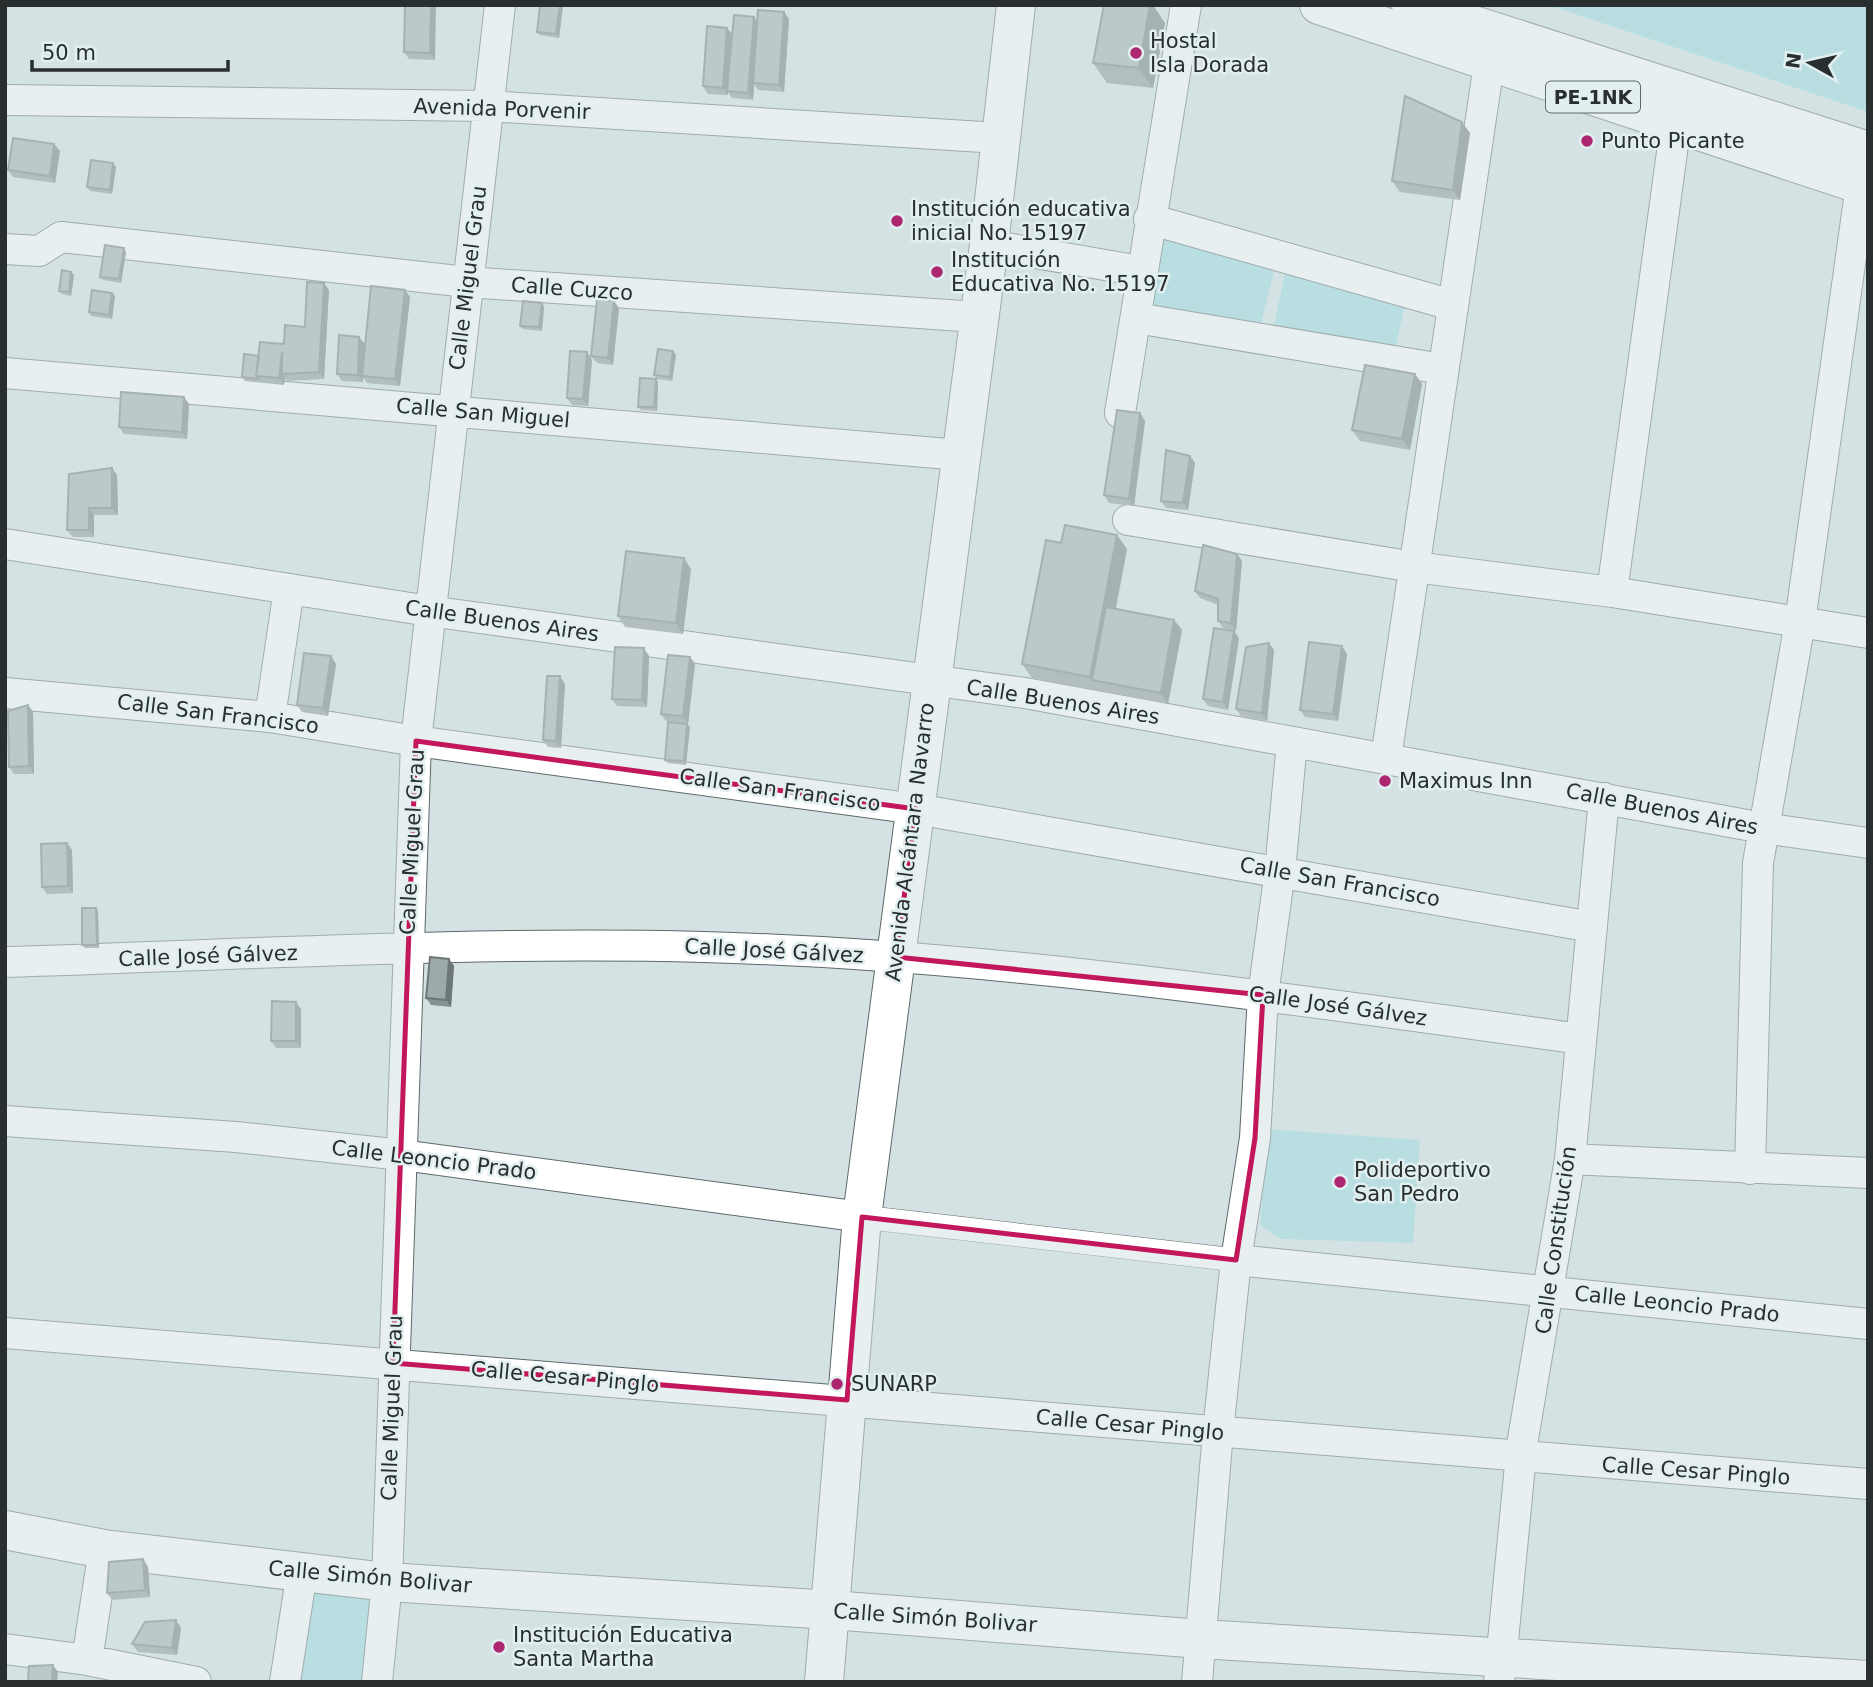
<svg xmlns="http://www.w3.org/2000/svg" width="1873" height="1687" font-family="'DejaVu Sans',sans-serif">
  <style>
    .green { fill: #96dadf }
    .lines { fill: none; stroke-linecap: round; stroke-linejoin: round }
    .pedestrian-casing { stroke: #5e696a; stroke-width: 24 }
    .minor-casing { stroke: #5e696a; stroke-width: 32 }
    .tertiary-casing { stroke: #5e696a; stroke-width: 40 }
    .primary-casing { stroke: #5e696a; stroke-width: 40 }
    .pedestrian { stroke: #fff; stroke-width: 23 }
    .minor { stroke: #fff; stroke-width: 30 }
    .tertiary { stroke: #fff; stroke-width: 38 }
    .primary { stroke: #fff; stroke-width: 38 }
    .wall { fill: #879293 }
    .shaded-wall { fill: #6e7778 }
    .building { fill: #9daaab; stroke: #6e7778; stroke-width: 2 }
    .marked { fill: none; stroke: #c2185b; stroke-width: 5; stroke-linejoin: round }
    .poi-dot { fill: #ac2770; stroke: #e2eff0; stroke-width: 2.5 }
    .labels { text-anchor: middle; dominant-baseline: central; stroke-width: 5; stroke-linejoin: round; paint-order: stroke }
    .shield { fill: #e2eff0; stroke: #606868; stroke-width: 2 }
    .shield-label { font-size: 19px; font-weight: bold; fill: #292e2e }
    .poi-label { font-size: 21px; fill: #292e2e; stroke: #e2eff0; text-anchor: start }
    .street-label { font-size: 21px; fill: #292e2e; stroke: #e2eff0 }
  </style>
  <rect width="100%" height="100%" fill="#d5e2e3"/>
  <path class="green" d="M1548 5H1868V112Z
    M1163 238 1275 268 1260 327 1150 309Z
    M1285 273 1405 304 1395 351 1274 326Z
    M1267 1129 1420 1140 1413 1243 1281 1239 1260 1225Z
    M313 1591 377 1597 369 1682H300Z"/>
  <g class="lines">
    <g class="pedestrian-casing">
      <path id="pedestrian" d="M862 1217 1236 1260"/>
    </g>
    <g class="minor-casing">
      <path id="minor" d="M5 100 488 106 999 138
        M1149 219 1452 305
        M989 245 1140 271
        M5 249 39 251 61 237 467 282 977 317
        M1136 318 1442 369
        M5 373 960 455
        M1120 413 1186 5
        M1128 520 1414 567 1612 592 1868 633
        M5 544 429 611 1025 693 1763 828 1868 843
        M1612 592 1676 123
        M5 693 270 717 416 741 916 809 1592 927
        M270 717 289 589
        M1386 758 1489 64 1495 44
        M5 962C238 955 471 941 704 947 997 955 1290 999 1581 1039
        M5 1121 236 1137 402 1155 862 1217
        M1570 1159 1868 1173
        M1750 1169 1758 863 1800 622 1861 185
        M1236 1260 1868 1324
        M5 1333 1868 1484
        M5 1649 87 1660 196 1682
        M87 1660 104 1549
        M285 1682 302 1572
        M377 1682 387 1582 416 741 500 5
        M1197 1682 1218 1432 1236 1260 1255 1138 1263 995 1280 871 1292 742
        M1499 1682 1522 1445 1570 1159 1604 798"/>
    </g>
    <g class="tertiary-casing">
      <path id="tertiary" d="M5 1530 104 1549 387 1582 832 1610 1201 1639 1868 1680
        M824 1682 862 1217 989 245 1016 5"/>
    </g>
    <g class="primary-casing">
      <path id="primary" d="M1319 5 1868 187
        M1411 5 1868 151"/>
    </g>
    <use href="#pedestrian" class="pedestrian"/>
    <use href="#minor" class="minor"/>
    <use href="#tertiary" class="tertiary"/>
    <use href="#primary" class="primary"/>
  </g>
  <path class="wall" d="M405 5 435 60 409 59 404 52Z
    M540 5H563L559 38 540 35 537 32Z
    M784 12 789 19 784 92 758 90 754 84 753 100 732 98 728 92V95L708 94 703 86 732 35 758 21Z
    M1165 23 1153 88 1107 83 1093 63Z
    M1470 133 1460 200 1400 192 1392 181Z
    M54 144 60 151 55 183 13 177 8 170Z
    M113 163 116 167 112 194 90 191 87 187Z
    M126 252 121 283 103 280 100 277Z
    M71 272 74 275 71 296 62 294 59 291Z
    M329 290 324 379 287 381 285 378 284 385 245 381 242 377 259 356 284 344 305 327Z
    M115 296 112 319 91 316 89 312Z
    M410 297 400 386 367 383 363 377V382L342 381 337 374 365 344 364 356Z
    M542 303 544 307 542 331 523 329 520 326Z
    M619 308 613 365 597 363 591 356Z
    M673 351 676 355 672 381 657 379 654 375Z
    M587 352 592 360 588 406 572 405 567 398Z
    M1415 374 1422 384 1410 450 1360 441 1352 430Z
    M656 379 658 382 657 411 641 410 638 407Z
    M189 404 187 439 124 434 119 427Z
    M1140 413 1145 421 1134 506 1109 503 1104 495Z
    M1190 456 1195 463 1188 510 1166 508 1161 501Z
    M117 475 118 515H94V537H73L67 530Z
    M1061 543 1127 549 1116 609 1174 620 1182 630 1168 704 1032 678 1022 664Z
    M1237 554 1242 561 1236 631 1223 628 1218 621V605L1200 598 1195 591Z
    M691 569 683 634 625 627 618 616Z
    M1234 631 1239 638 1228 710 1208 706 1203 699Z
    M1274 650 1267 721 1241 716 1236 709Z
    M1347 654 1338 721 1305 717 1300 710Z
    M649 656 647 707 617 706 612 699Z
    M690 657 695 664 688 724 666 721 661 714Z
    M336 664 328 716 302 712 297 705Z
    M565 684 561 748 548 747 543 740Z
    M28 705 33 712 34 774H14L9 767Z
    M690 727 686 765 668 763 665 760Z
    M67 843 72 850 73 893 47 894 42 887Z
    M98 911 99 948H85L82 945Z
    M449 959 454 966 451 1007 431 1005 426 998Z
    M301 1009V1048H276L271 1041Z
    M143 1559 148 1567 150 1597 112 1600 107 1593Z
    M181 1628 177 1655 138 1652 132 1644Z"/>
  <path class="shaded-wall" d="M431 5H436L435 60 430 53Z
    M560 5H563L559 38 556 34Z
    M1150 5H1153L1165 23 1153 88 1139 68Z
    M784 12 789 19 784 92 779 85Z
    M754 17 759 24 753 100 748 93Z
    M727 28 733 35 728 95 723 88Z
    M1462 122 1470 133 1460 200 1453 190Z
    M54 144 60 151 55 183 50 176Z
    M113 163 116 167 112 194 110 190Z
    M124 248 126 252 121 283 119 279Z
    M71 272 74 275 71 296 69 292Z
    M324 283 329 290 324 379 319 372Z
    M405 290 410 297 400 386 395 379Z
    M112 293 115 296 112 319 109 315Z
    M614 301 619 308 613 365 608 358Z
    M542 303 544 307 542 331 539 327Z
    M359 337 365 344 363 382 358 375Z
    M673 351 676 355 672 381 670 377Z
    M282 352V374L285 378 284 385 279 378Z
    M587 352 592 360 588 406 583 399Z
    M1415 374 1422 384 1410 450 1402 439Z
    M656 379 658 382 657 411 654 407Z
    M184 397 189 404 187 439 182 432Z
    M1140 413 1145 421 1134 506 1129 499Z
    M1190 456 1195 463 1188 510 1183 503Z
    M112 468 117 475 118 515 112 508Z
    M89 508 94 515V537L89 530Z
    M1117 535 1127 549 1101 682 1092 680 1090 677Z
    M1237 554 1242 561 1236 631 1231 623Z
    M684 558 691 569 683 634 676 623Z
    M1174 620 1182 630 1168 704 1161 693Z
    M1234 631 1239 638 1228 710 1223 702Z
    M1269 643 1274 650 1267 721 1262 713Z
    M1342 646 1347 654 1338 721 1333 714Z
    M644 648 649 656 647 707 642 700Z
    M331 656 336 664 328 716 323 708Z
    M690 657 695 664 688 724 683 716Z
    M560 676 565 684 561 748 556 741Z
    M28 705 33 712 34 774 29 766Z
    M687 724 690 727 686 765 684 761Z
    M5 774 7 777V800L5 797Z
    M67 843 72 850 73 893 68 886Z
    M96 908 98 911 99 948 97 945Z
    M449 959 454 966 451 1007 446 1000Z
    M296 1002 301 1009V1048L296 1041Z
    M143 1559 148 1567 150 1597 145 1590Z
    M176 1620 181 1628 177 1655 172 1648Z
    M53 1665 58 1672 57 1682H52Z"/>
  <path class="building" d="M405 5H431L430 53 404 52Z
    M540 5H560L556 34 537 32Z
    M1104 5H1150L1139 68 1093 63Z
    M758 10 784 12 779 85 753 83Z
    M734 15 754 17 748 93 727 91Z
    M707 26 727 28 723 88 703 86Z
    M1405 96 1462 122 1453 190 1392 181Z
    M13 138 54 144 50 176 8 170Z
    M91 160 113 163 110 190 87 187Z
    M105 245 124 248 119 279 100 277Z
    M62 270 71 272 69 292 59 291Z
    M307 282 324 283 319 372 282 374V352L279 378 256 376 260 342 284 344 285 325 305 327Z
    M371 286 405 290 395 379 362 376Z
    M92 290 112 293 109 315 89 312Z
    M597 299 614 301 608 358 591 356Z
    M523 301 542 303 539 327 520 326Z
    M339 335 359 337 358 375 337 374Z
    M658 349 673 351 670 377 654 375Z
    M570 351 587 352 583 399 567 398Z
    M244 354 259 356 256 376 258 379 242 377Z
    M1365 365 1415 374 1402 439 1352 430Z
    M640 378 656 379 654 407H638Z
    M121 392 184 397 182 432 119 427Z
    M1117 410 1140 413 1129 499 1104 495Z
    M1166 450 1190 456 1183 503 1161 501Z
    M112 468V508H89V530H67L69 474Z
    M1065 525 1117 535 1090 677 1022 664 1046 540 1061 543Z
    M1203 545 1237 554 1231 623 1218 621V599L1195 591Z
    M626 551 684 558 676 623 618 616Z
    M1106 607 1174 620 1161 693 1092 680Z
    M1214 628 1234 631 1223 702 1203 699Z
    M1309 642 1342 646 1333 714 1300 710Z
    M1269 643 1262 713 1236 709 1246 647Z
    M615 647 644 648 642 700 612 699Z
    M304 653 331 656 323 708 297 705Z
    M668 655 690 657 683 716 661 714Z
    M547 676H560L556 741 543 740Z
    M28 705 29 766 9 767 8 711Z
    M668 722 687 724 684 761 665 760Z
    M67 843 68 886 42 887 41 844Z
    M82 908H96L97 945H82Z
    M430 957 449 959 446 1000 426 998Z
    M272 1001 296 1002V1041H271Z
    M143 1559 145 1590 107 1593 109 1562Z
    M176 1620 172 1648 132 1644 145 1622Z
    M53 1665 52 1682H28L29 1666Z"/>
  <path d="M0 0H1873V1687H0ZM416 741 916 809 896 957 1263 995 1255 1138 1236 1260 862 1217 847 1400 393 1363Z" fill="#d5e2e3" fill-opacity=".55" fill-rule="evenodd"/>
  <path class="marked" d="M416 741 916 809 896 957 1263 995 1255 1138 1236 1260 862 1217 847 1400 393 1363Z"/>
  <g class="poi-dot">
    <circle cx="1136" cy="53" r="7"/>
    <circle cx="1587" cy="141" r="7"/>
    <circle cx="897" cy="221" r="7"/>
    <circle cx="937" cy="272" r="7"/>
    <circle cx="1385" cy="781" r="7"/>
    <circle cx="1340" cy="1182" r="7"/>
    <circle cx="837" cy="1384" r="7"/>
    <circle cx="499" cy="1647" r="7"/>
  </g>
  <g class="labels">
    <rect class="shield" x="1546" y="81.5" width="94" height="31" rx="5"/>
    <g class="shield-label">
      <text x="1593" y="97">PE-1NK</text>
    </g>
    <g class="poi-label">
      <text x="1150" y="41">Hostal<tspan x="1150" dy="24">Isla Dorada</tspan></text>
      <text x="1601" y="141">Punto Picante</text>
      <text x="911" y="209">Institución educativa<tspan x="911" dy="24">inicial No. 15197</tspan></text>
      <text x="951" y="260">Institución<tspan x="951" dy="24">Educativa No. 15197</tspan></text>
      <text x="1399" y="781">Maximus Inn</text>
      <text x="1354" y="1170">Polideportivo<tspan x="1354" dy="24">San Pedro</tspan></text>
      <text x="851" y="1384">SUNARP</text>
      <text x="513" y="1635">Institución Educativa<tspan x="513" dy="24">Santa Martha</tspan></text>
    </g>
    <g class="street-label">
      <text transform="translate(502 109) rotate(2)">Avenida Porvenir</text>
      <text transform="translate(468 278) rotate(-83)">Calle Miguel Grau</text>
      <text transform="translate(572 289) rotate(4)">Calle Cuzco</text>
      <text transform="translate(483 413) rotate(5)">Calle San Miguel</text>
      <text transform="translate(502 621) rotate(8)">Calle Buenos Aires</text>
      <text transform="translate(1063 702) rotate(9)">Calle Buenos Aires</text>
      <text transform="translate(218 714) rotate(7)">Calle San Francisco</text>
      <text transform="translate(780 790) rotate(8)">Calle San Francisco</text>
      <text transform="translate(1662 809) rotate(11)">Calle Buenos Aires</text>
      <text transform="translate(412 842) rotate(-87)">Calle Miguel Grau</text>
      <text transform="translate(910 842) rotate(-83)">Avenida Alcántara Navarro</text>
      <text transform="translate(1340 882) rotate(10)">Calle San Francisco</text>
      <text transform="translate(774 951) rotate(3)">Calle José Gálvez</text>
      <text transform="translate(208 956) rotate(-2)">Calle José Gálvez</text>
      <text transform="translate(1338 1006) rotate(8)">Calle José Gálvez</text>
      <text transform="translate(434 1160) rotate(7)">Calle Leoncio Prado</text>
      <text transform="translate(1556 1240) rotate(-82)">Calle Constitución</text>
      <text transform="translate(1677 1304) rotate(6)">Calle Leoncio Prado</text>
      <text transform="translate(565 1377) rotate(5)">Calle Cesar Pinglo</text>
      <text transform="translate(392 1408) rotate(-88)">Calle Miguel Grau</text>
      <text transform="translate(1130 1425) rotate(5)">Calle Cesar Pinglo</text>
      <text transform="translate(1696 1471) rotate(4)">Calle Cesar Pinglo</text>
      <text transform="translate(370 1577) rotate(5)">Calle Simón Bolivar</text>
      <text transform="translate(935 1618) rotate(4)">Calle Simón Bolivar</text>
    </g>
  </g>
  <rect width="1873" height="1687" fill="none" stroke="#292e2e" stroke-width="14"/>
  <g transform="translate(1810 63) rotate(278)" stroke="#e2eff0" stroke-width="5" paint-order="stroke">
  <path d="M0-5L12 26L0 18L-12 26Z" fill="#292e2e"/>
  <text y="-10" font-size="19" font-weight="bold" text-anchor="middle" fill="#292e2e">N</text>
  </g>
  <path d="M32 60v10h196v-10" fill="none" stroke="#292e2e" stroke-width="3.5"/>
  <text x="42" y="60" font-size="21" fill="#292e2e" stroke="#e2eff0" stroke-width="5" paint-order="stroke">50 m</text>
</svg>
